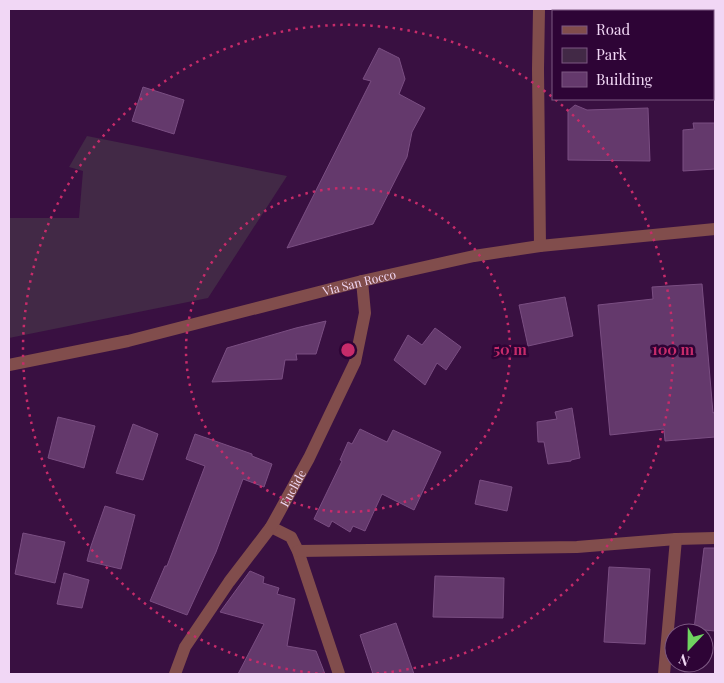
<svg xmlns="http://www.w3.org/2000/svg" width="724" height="683" font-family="'Playfair Display',serif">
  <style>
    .green { fill: #422946 }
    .building { fill: #64396c; stroke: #7a4e82 }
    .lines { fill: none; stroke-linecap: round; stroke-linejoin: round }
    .minor { stroke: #814d4c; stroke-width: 12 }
    .tertiary { stroke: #814d4c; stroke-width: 12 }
    .ring { fill: none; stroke: #c72b6a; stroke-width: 2.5; stroke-dasharray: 2.5 5 }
    .labels { text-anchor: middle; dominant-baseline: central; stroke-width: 5; stroke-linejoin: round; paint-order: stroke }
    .street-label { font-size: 12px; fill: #f1d7f5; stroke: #2e0436 }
    .centre { fill: #c72b6a; stroke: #2e0436; stroke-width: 2.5 }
    .ring-label { font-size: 15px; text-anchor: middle; font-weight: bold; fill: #c72b6a; stroke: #2e0436; stroke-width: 5; stroke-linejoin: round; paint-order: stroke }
  </style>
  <rect width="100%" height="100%" fill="#391041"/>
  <path class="green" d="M87 136 287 176 208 298 9 338V218H79L83 171 69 167Z"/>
  <path class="building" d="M379 48 399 58 405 79 399 94 425 108 412 132 407 157 373 224 287 248 371 81 363 79Z
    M143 87 184 100 174 134 132 121Z
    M575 105 587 110 648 108 650 161 568 160V111Z
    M693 123H715V169L683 171V130L694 129Z
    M702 284 713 413 715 412V437L665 441 664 429 610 435 598 305 653 299 652 287Z
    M565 297 573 336 528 346 519 305Z
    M326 321 316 354H296L297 360H285L282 379 212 382 227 348 296 328Z
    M435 328 461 347 446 370 437 363 425 385 394 360 408 335 422 345Z
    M572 408 580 458 571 460V461L548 464 544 442H538L537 422 557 419 555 412Z
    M58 417 95 426 84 468 48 458Z
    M133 424 158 434 143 480 116 473Z
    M360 429 387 442 393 430 441 452 414 510 382 494 365 531 353 526 350 532 332 521 329 527 314 519 342 461 340 460 348 442 352 444Z
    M195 434 252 454V456L272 464 264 487 243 479 216 552 187 615 150 601 165 566H167L205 466 186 459Z
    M480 480 512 487 507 511 475 504Z
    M105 506 135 515 121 569 87 561 91 546Z
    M23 533 65 542 55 583 15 574Z
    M704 548H715V631L694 629Z
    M609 567 650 569 645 644 604 642Z
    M250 571 264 577 263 583 279 588 277 594 295 599 287 646 316 651 325 674H238L264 624 220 612Z
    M64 573 89 580 82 608 57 604Z
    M435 576 504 578 503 618 433 617Z
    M396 623 414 674H373L360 635Z"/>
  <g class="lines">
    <g class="minor">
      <path d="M539 9 538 69 540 246"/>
      <path d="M271 527 291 537 298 551 339 674"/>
      <path d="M298 551 577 547 676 539 715 538"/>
      <path id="s1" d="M175 674 185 647 229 582 271 527 309 458 355 362 365 313 362 281"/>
      <path d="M664 674 676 539"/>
    </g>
    <path class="tertiary" id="s2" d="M9 365 128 341 362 281 474 256 540 246 715 229"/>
  </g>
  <g class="ring">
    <circle cx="348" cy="350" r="162"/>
    <path d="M325 674A325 325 0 1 1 371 674"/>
  </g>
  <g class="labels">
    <g class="street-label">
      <text stroke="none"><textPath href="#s2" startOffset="360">Via San Rocco</textPath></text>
      <text stroke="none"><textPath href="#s1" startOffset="221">Euclide</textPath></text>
    </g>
  </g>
  <circle cx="348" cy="350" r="8" class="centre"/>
  <g class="ring-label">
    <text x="510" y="355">50 m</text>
    <text x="673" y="355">100 m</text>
  </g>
  <rect width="724" height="683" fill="none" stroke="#f1d7f5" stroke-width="20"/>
  <rect x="552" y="10" width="162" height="90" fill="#2e0436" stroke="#7c5882"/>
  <rect x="562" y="26" width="25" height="8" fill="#814d4c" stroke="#7c5882"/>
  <text x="596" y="35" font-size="15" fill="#f1d7f5">Road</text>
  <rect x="562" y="48" width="25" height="15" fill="#422946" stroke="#7c5882"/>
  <text x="596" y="60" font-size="15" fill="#f1d7f5">Park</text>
  <rect x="562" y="72" width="25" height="15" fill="#64396c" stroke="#7c5882"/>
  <text x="596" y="85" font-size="15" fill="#f1d7f5">Building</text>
  <g transform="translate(689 648) rotate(202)"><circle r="24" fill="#2e0436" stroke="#7c5882"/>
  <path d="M0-4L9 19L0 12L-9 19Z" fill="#6fd360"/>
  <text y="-8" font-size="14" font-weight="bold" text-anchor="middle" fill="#f1d7f5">N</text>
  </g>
</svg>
